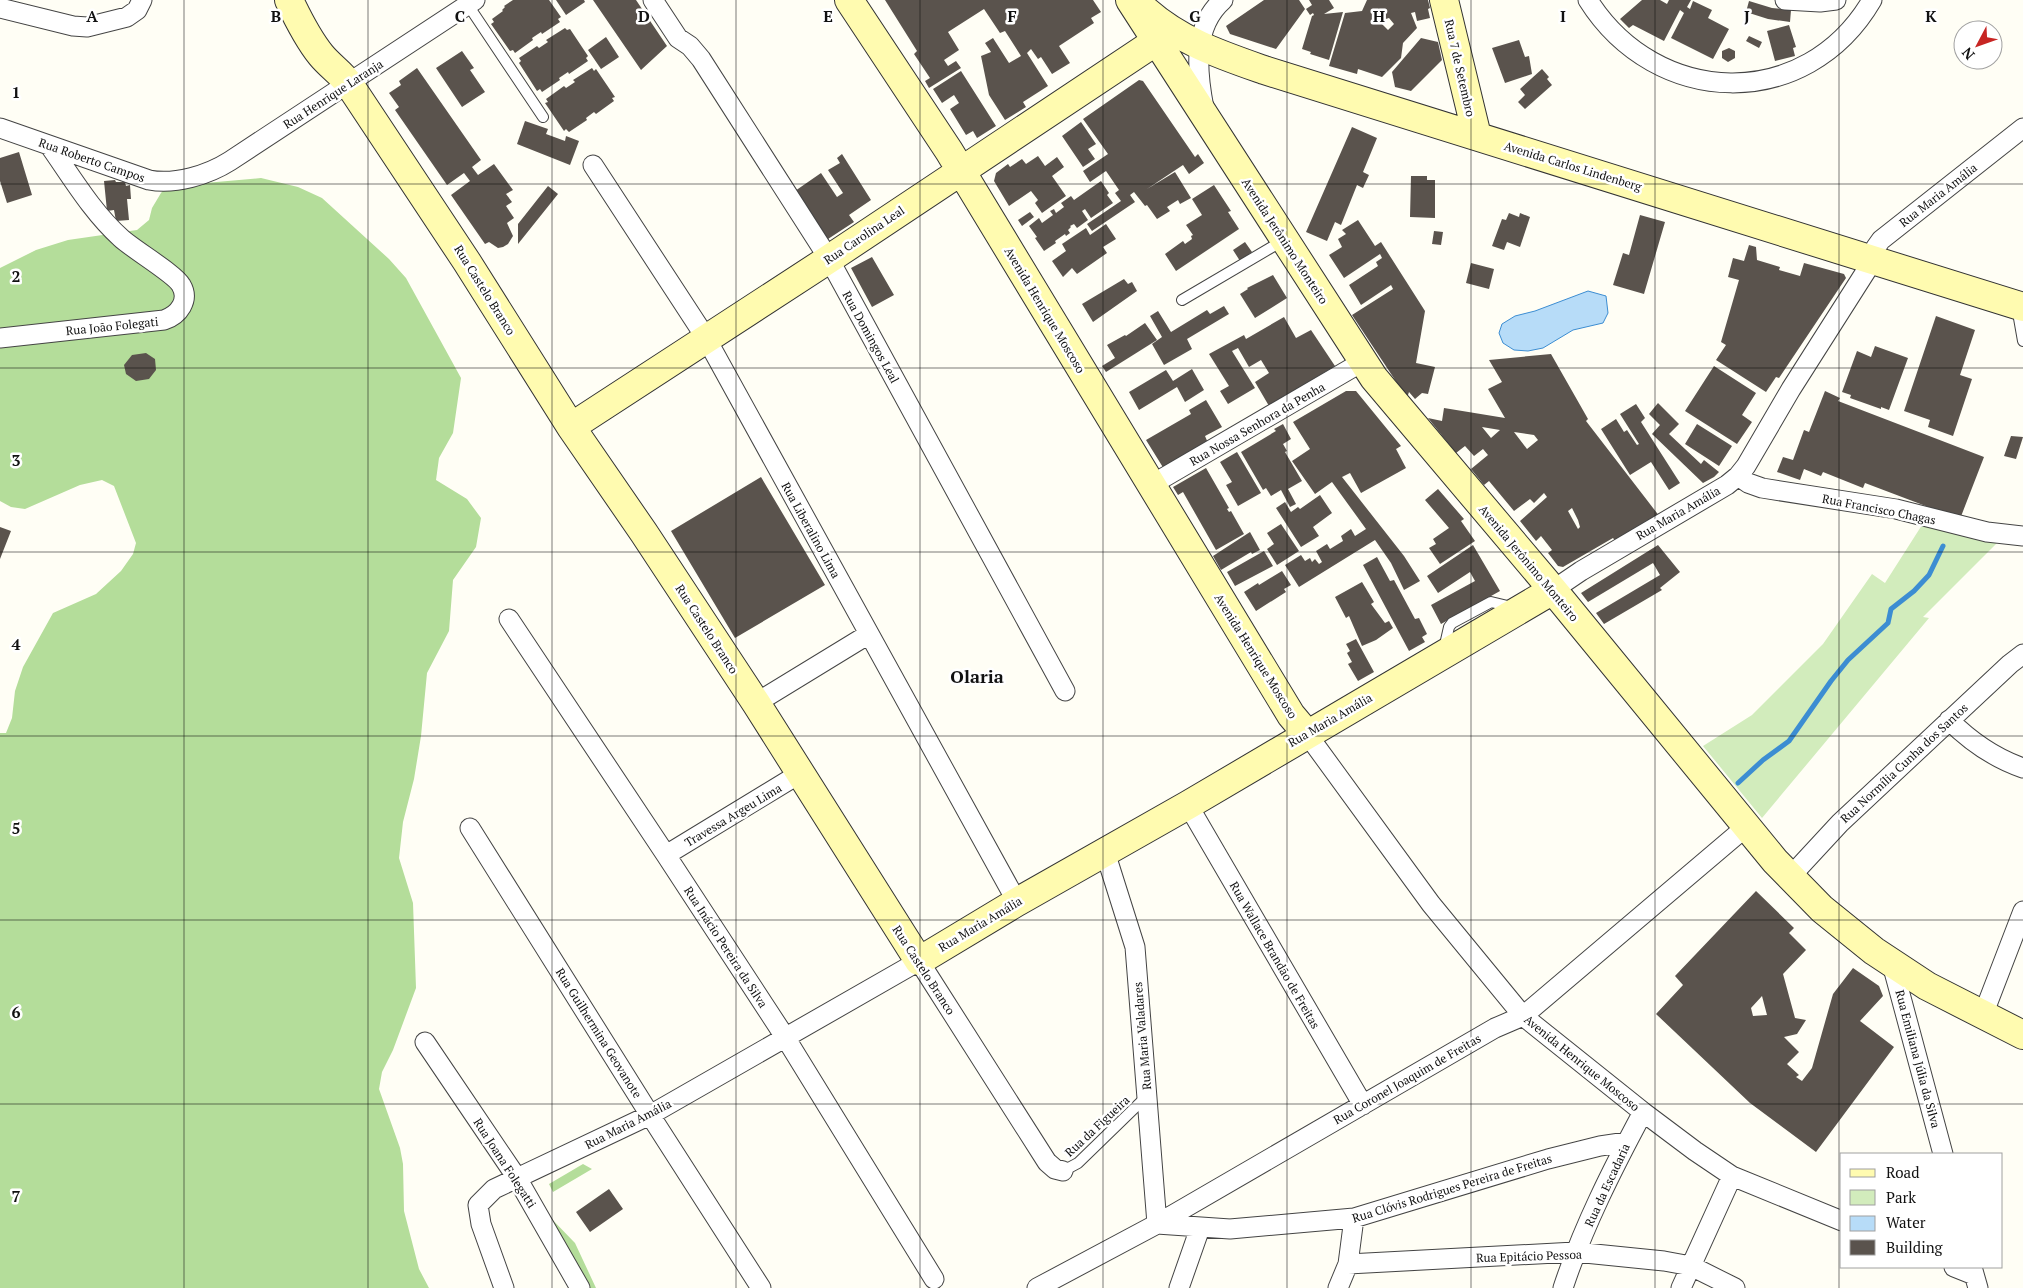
<svg xmlns="http://www.w3.org/2000/svg" width="2023" height="1288" font-family="'PT Serif',serif">
  <style>
    .green { fill: #d2ecbc }
    .forest { fill: #b4dd9a }
    .water { fill: #b7dcf8; stroke: #3c8dd2 }
    .lines { fill: none; stroke-linecap: round; stroke-linejoin: round }
    .stream { stroke: #3c8dd2; stroke-width: 5 }
    .building { fill: #5a534d; fill-rule: evenodd }
    .lane-casing { stroke: #444; stroke-width: 12 }
    .street-casing { stroke: #444; stroke-width: 21 }
    .secondary-casing { stroke: #333; stroke-width: 30 }
    .lane { stroke: #fff; stroke-width: 10 }
    .street { stroke: #fff; stroke-width: 19 }
    .secondary { stroke: #fffbb0; stroke-width: 28 }
    .grid { fill: none; stroke: #111; stroke-width: 1; stroke-opacity: 0.55 }
    .labels { text-anchor: middle; dominant-baseline: central; stroke-width: 5; stroke-linejoin: round; paint-order: stroke }
    .street-label { font-size: 12px; fill: #111; stroke: #fff }
    .district-label { font-size: 18px; font-weight: bold; fill: #111; stroke: #fff }
    .grid-label { font-size: 16px; text-anchor: middle; font-weight: bold; fill: #111; stroke: #fff; stroke-width: 5; stroke-linejoin: round; paint-order: stroke }
  </style>
  <rect width="100%" height="100%" fill="#fffef5"/>
  <path class="green" d="M1922 525 1998 542 1923 617 1929 618 1762 818 1703 746 1752 715 1823 644 1872 574 1885 583Z"/>
  <path class="forest" d="M261 178 298 187 322 198 389 259 406 278 461 378 453 433 439 458 436 480 467 499 481 518 476 547 453 580 449 631 427 673 421 736 414 779 403 822 399 858 413 903 416 988 393 1050 382 1072 379 1089 400 1148 403 1164 404 1211 419 1269 429 1288H0V733H6L12 718 15 691 23 667 53 613 96 594 121 571 133 554 136 543 114 486 102 480 80 485 25 509 11 507 0 501V268L36 250 68 240 137 230 149 220 152 208 161 193 169 183H205Z
    M583 1164 592 1169 553 1192 549 1184Z
    M544 1211 575 1243 596 1288H586Z"/>
  <path class="water" d="M1588 291 1606 296 1608 313 1603 323 1573 330 1543 348 1528 351 1514 350 1503 343 1499 333 1502 324 1515 316 1535 311Z"/>
  <g class="lines">
    <path class="stream" d="M1738 783 1763 760 1789 741 1831 681 1848 660 1888 623 1891 609 1914 591 1929 575 1943 546"/>
  </g>
  <path class="building" d="M513 0H549L561 17 558 19 560 22 542 34 541 32 532 38 533 40 515 53 513 50 510 51 491 24 494 22 492 19 503 11 502 10 505 7 504 6Z
    M556 0H584L585 2 566 15Z
    M593 0H636L667 46 641 70Z
    M885 0H1093L1101 12 1091 18 1094 23 1059 46 1070 63 1052 74 1041 57 1038 59 1031 49 1027 53 1048 86 1023 102 1026 107 1005 120 989 95 981 56 991 52 985 43 993 38 1009 63 1021 56 1005 31 1000 33 984 9 948 32 959 50 944 60 948 66 956 61 961 68 929 88 925 81 930 78 914 54 917 51Z
    M1264 0H1299L1305 9 1276 49 1230 34 1226 26Z
    M1309 0H1329L1334 8 1324 14 1343 12 1329 60 1310 54 1311 52 1302 49 1312 16 1314 15 1313 13 1310 15 1306 9 1312 5Z
    M1367 0H1428L1430 8 1428 9 1430 18 1417 21 1415 12 1411 13 1417 28 1403 43 1401 58 1382 77 1358 69 1357 74 1329 66 1345 13 1362 11ZM1389 18 1394 24 1388 30 1379 21Z
    M1642 0H1660L1667 4 1669 0H1691L1687 7 1690 9 1693 1 1712 10 1708 18 1729 29 1713 59 1671 38 1684 13 1680 10 1664 41 1633 25 1629 28 1620 19Z
    M1749 1 1772 8 1791 10 1790 22 1768 19 1746 12Z
    M1789 25 1796 47 1793 48 1795 56 1775 61 1767 31Z
    M565 28 567 30 570 29 588 56 586 58 588 61 569 74 568 72 559 78 560 80 542 92 540 89 537 91 519 63 521 61 519 58 537 46 539 48 548 42 546 40Z
    M1749 36 1762 42 1759 48 1746 41Z
    M606 37 619 57 601 69 588 50Z
    M1421 38 1438 42 1442 60 1411 91 1395 87 1392 72Z
    M1519 40 1525 57 1529 56 1532 74 1505 83 1492 48Z
    M1729 48 1735 51V58L1728 62 1722 58V51Z
    M462 51 474 68 470 70 485 92 462 107 436 68Z
    M417 68 481 160 472 167 478 175 494 164 513 190 506 194 512 202 506 206 514 218 507 223 513 236 508 244 503 247 498 248 489 242 485 244 451 195 470 181 464 173 447 185 395 110 399 107 389 93 401 85 399 81Z
    M592 68 594 71 596 69 615 97 612 98 614 101 596 114 594 112 586 118 587 120 569 132 566 129 564 131 545 103 548 102 546 99 564 86 566 88 575 82 573 80Z
    M1542 69 1549 77 1547 79 1552 85 1525 109 1518 102 1525 95 1520 89Z
    M961 71 996 126 977 138 973 131 966 135 950 109 959 103 954 95 942 103 933 89Z
    M1139 80 1143 81 1195 157 1198 154 1204 163 1189 174 1183 165 1147 189 1175 172 1191 198 1180 204 1178 200 1167 207 1170 211 1157 219 1147 205 1145 206 1134 192 1130 195 1135 202 1092 231 1087 224 1121 201 1115 193 1119 190 1106 171 1090 182 1083 171 1108 154 1083 119Z
    M525 121 548 129 546 134 565 141 566 136 579 141 570 165 517 144Z
    M1081 122 1096 144 1088 149 1095 159 1083 167 1062 136Z
    M1352 127 1377 138 1363 172 1369 175 1363 188 1357 185 1341 225 1335 222 1327 241 1306 232Z
    M19 152 32 195 7 203 0 181V158Z
    M842 154 871 200 849 215 854 222 828 239 795 191 821 173 837 197 843 193 828 170 840 163 837 158Z
    M1038 156 1045 166 1057 157 1064 167 1052 176 1066 196 1042 213 1035 203 1038 200 1031 191 1009 206 994 181 996 173 1008 164 1010 167 1022 159 1026 164Z
    M1411 176H1427V180H1435V218L1410 217Z
    M115 180 116 182H125L126 186 130 185 131 199H127L129 220 116 221 114 210 107 211 104 181Z
    M1101 181 1109 193 1107 195 1113 203 1091 218 1085 209 1082 211 1088 220 1077 228 1074 224 1070 226 1071 227 1068 230 1070 233 1066 236 1065 234 1055 241 1056 243 1044 251 1035 238 1037 237 1029 226 1039 218 1042 223 1053 215 1050 211 1054 209 1056 213 1064 207 1061 203 1071 196 1074 200Z
    M1214 185 1231 211 1228 212 1239 229 1176 271 1165 254 1183 241 1185 244 1192 239 1191 236 1193 235 1186 225 1202 215 1192 199Z
    M548 186 558 194 518 244V224Z
    M1030 212 1034 217 1022 226 1018 220Z
    M1509 213 1519 217 1520 213 1530 217 1520 247 1507 242 1504 250 1492 246 1502 219 1506 220Z
    M1640 215 1665 222 1644 294 1613 285 1623 253 1629 255Z
    M1358 220 1375 246 1381 242 1425 311 1416 363 1435 367 1428 394 1422 393 1415 399 1409 392 1407 398 1352 315 1393 289 1391 285 1361 305 1349 285 1378 266 1376 262 1382 258 1380 254 1344 278 1329 255 1342 247 1338 239 1346 234 1342 230Z
    M1106 224 1116 239 1103 247 1107 253 1077 274 1072 268 1063 277 1052 261 1066 251 1062 244 1086 228 1090 235Z
    M1434 231 1443 232 1441 245 1432 244Z
    M1245 242 1252 252 1240 261 1233 250Z
    M1749 245 1756 247 1757 260 1780 267 1779 270 1800 276 1804 263 1844 274 1846 278 1779 378 1776 377 1766 392 1716 360 1726 345 1721 342 1739 280 1728 277 1733 258 1744 261Z
    M872 257 894 295 872 307 851 268Z
    M1471 263 1494 269 1489 289 1466 283Z
    M1273 275 1287 298 1255 318 1240 294 1248 289 1247 288Z
    M1124 279 1128 284 1132 282 1137 291 1093 322 1082 304Z
    M1224 306 1229 314 1187 339 1192 349 1164 365 1152 344 1162 337 1150 316 1158 311 1171 332 1207 310 1210 314Z
    M1936 316 1975 330 1960 375 1972 379 1953 436 1928 427 1930 420 1904 411Z
    M1284 317 1296 338 1311 330 1335 366 1269 406 1255 382 1269 373 1261 360 1249 367 1238 348 1232 351 1255 388 1228 404 1220 391 1229 386 1209 354 1244 335 1246 339Z
    M1145 323 1157 340 1106 372 1102 366 1115 358 1107 345 1125 335 1126 336Z
    M1875 346 1908 358 1889 410 1881 407V409L1850 398 1851 395 1842 392 1857 351 1871 357Z
    M146 353 155 359 156 370 149 379 136 381 126 374 124 365 132 355Z
    M1551 354 1588 419 1586 421 1660 517 1617 543 1613 538 1563 567 1558 566 1548 553 1552 550 1541 536 1536 541 1520 521 1547 497 1544 493 1534 503 1530 499 1514 511 1489 481 1484 485 1471 469 1488 455 1483 449 1474 456 1465 446 1456 453 1428 418 1442 421 1444 408 1505 418 1488 389 1502 382 1489 360ZM1482 427 1500 430 1491 438ZM1514 432 1534 435 1538 440 1527 449ZM1572 508 1578 520 1580 527 1578 529 1568 511Z
    M1714 366 1756 393 1742 415 1752 422 1737 444 1685 411Z
    M1192 369 1204 390 1185 402 1177 387 1139 410 1129 392 1166 370 1173 381Z
    M1346 391H1356L1401 446 1396 449 1406 468 1361 493 1350 473 1342 477 1404 556 1420 581 1404 590 1391 563 1375 540 1299 587 1285 565 1301 555 1305 561 1310 558 1312 562 1315 559 1319 564 1322 562 1316 551 1327 544 1330 549 1343 541 1341 536 1351 529 1355 536 1366 529 1332 482 1315 494 1292 461 1310 449 1293 422Z
    M1825 391 1840 398 1838 401 1984 457 1960 519 1865 483 1863 488 1823 472 1821 476 1804 469 1800 480 1777 472 1783 457 1793 460 1804 430 1809 432Z
    M1206 400 1222 427 1205 436 1208 443 1164 469 1146 440 1191 414 1189 410Z
    M1658 403 1679 424 1669 434 1701 464 1704 460 1719 472 1714 477 1703 483 1652 434 1660 425 1649 414Z
    M1636 404 1645 418 1641 422 1680 483 1669 490 1651 462 1630 475 1601 429 1616 419 1624 432 1627 430 1637 445 1639 444 1620 414Z
    M1283 424 1291 439 1283 444 1287 451 1285 452 1302 481 1288 489 1296 504 1290 507 1281 490 1271 496 1266 488 1263 490 1241 452 1276 431 1274 429Z
    M1697 424 1732 446 1719 466 1685 444Z
    M2011 436 2023 437 2016 459 2004 456Z
    M1237 452 1261 493 1238 506 1226 485 1232 482 1220 462Z
    M1206 468 1229 508 1227 509 1229 512 1231 511 1244 534 1216 550 1183 492 1178 495 1173 487Z
    M761 477 825 585 735 638 671 531Z
    M1438 489 1464 519 1461 521 1475 541 1440 564 1429 548 1436 544 1433 539 1449 528 1425 500Z
    M1320 495 1332 513 1313 527 1319 536 1301 547 1276 508 1285 502 1291 512 1298 507 1300 509Z
    M1281 524 1299 551 1277 565 1267 549 1274 544 1267 533Z
    M0 527 11 531 0 559Z
    M1250 532 1260 550 1252 554 1251 552 1221 570 1213 556Z
    M1473 545 1500 591 1441 624 1431 605 1475 581 1470 572 1438 593 1427 576Z
    M1658 545 1680 572 1660 588 1662 590 1604 624 1596 613 1660 575 1653 563 1588 602 1581 593Z
    M1264 551 1273 566 1235 586 1227 572Z
    M1377 557 1390 581 1394 580 1415 619 1419 618 1427 634 1422 637 1425 642 1409 651 1363 565Z
    M1282 571 1291 585 1284 589 1286 592 1256 611 1244 592 1258 583 1259 585Z
    M1362 582 1374 602 1371 604 1385 623 1389 621 1393 628 1376 640 1362 646 1349 616 1346 618 1335 597Z
    M1356 639 1374 672 1358 681 1348 664 1352 662 1347 653 1350 651 1346 644Z
    M1756 891 1794 928 1789 933 1806 950 1783 974 1795 1018 1806 1020 1797 1034 1784 1037 1799 1052 1787 1064 1799 1075 1796 1077 1802 1081 1812 1068 1833 994 1853 968 1879 986 1883 996 1860 1021 1894 1047 1816 1152 1750 1103 1656 1014 1683 985 1675 976ZM1762 996 1767 1015 1753 1016 1751 1008Z
    M609 1189 623 1209 590 1232 576 1212Z"/>
  <g class="lines">
    <g class="lane-casing">
      <path id="lane" d="M468 5 543 117
        M1182 300 1284 240
        M2017 307 2023 341
        M1444 649 1449 627 1452 623 1491 602 1516 608
        M1063 1171 1078 1163 1147 1096"/>
    </g>
    <g class="street-casing">
      <path id="street" d="M653 0 678 38 690 46 701 59 829 259 1065 691
        M1588 0C1656 108 1806 113 1872 0
        M1785 0 1820 2 1836 0
        M0 8 73 26 87 27 127 17 137 10 142 0
        M1204 108C1197 72 1192 27 1223 0
        M0 128 149 180C175 185 208 175 230 161L475 0
        M593 165 706 338 1017 902
        M0 338 164 320C179 315 190 300 181 285 175 274 134 250 121 238 92 212 71 176 49 145
        M1738 476 1748 483 1762 488 1896 509 1987 532 2023 536
        M1151 485 1362 362
        M1553 590 1581 571 1727 485 1738 476 1746 466 1791 389 1868 268 1876 247 1881 240 2023 128
        M509 619 666 855 785 1037 934 1279
        M756 703 869 634
        M1949 720C1971 742 1994 758 2023 768
        M1307 734 1431 904 1523 1016 1643 1112 1695 1151 1732 1176 1842 1221
        M1188 805 1363 1105
        M470 828 650 1115 761 1288
        M1105 852 1135 947 1157 1224 1230 1229 1354 1218 1548 1159 1600 1146 1627 1142
        M666 855 799 774
        M1790 877 1840 823 2010 664 2023 654
        M1892 964 1943 1154
        M1983 1015 2023 911
        M425 1042 517 1178 580 1288
        M1348 1264 1575 1252 1664 1261 1691 1266 1735 1288
        M1954 1267 1974 1275
        M1972 1267 1978 1288
        M504 1288 481 1224 478 1205 494 1189 650 1115 919 961 1047 1162 1055 1169 1063 1171
        M1037 1288 1157 1224 1495 1028 1523 1016 1747 826
        M1179 1288 1200 1228
        M1338 1288 1348 1264 1354 1218
        M1563 1288C1583 1227 1613 1168 1643 1112
        M1681 1288 1732 1176"/>
    </g>
    <g class="secondary-casing">
      <path id="secondary" d="M289 0C298 19 308 39 321 55 330 66 341 73 349 84L467 262 571 427 644 533 756 703 919 961 1017 902 1188 805 1553 590
        M849 0 949 151 1291 715 1307 734
        M1130 0 1374 378 1553 590 1775 861 1822 909 1874 951 1927 986 2023 1035
        M1444 0 1477 136
        M1144 9C1179 41 1221 55 1264 70L2023 307
        M571 427 829 259 1170 32"/>
    </g>
    <use href="#lane" class="lane"/>
    <use href="#street" class="street"/>
    <use href="#secondary" class="secondary"/>
  </g>
  <path class="grid" d="M184 0V1288M368 0V1288M552 0V1288M736 0V1288M920 0V1288M1103 0V1288M1287 0V1288M1471 0V1288M1655 0V1288M1839 0V1288M0 184H2023M0 368H2023M0 552H2023M0 736H2023M0 920H2023M0 1104H2023"/>
  <g class="labels">
    <g class="street-label">
      <text transform="translate(1460 68) rotate(77)">Rua 7 de Setembro</text>
      <text transform="translate(333 94) rotate(-33)">Rua Henrique Laranja</text>
      <text transform="translate(92 160) rotate(19)">Rua Roberto Campos</text>
      <text transform="translate(1573 166) rotate(17)">Avenida Carlos Lindenberg</text>
      <text transform="translate(1938 195) rotate(-38)">Rua Maria Amália</text>
      <text transform="translate(864 235) rotate(-34)">Rua Carolina Leal</text>
      <text transform="translate(1285 241) rotate(57)">Avenida Jerônimo Monteiro</text>
      <text transform="translate(485 290) rotate(58)">Rua Castelo Branco</text>
      <text transform="translate(1045 310) rotate(59)">Avenida Henrique Moscoso</text>
      <text transform="translate(112 326) rotate(-6)">Rua João Folegati</text>
      <text transform="translate(871 337) rotate(61)">Rua Domingos Leal</text>
      <text transform="translate(1257 424) rotate(-30)">Rua Nossa Senhora da Penha</text>
      <text transform="translate(1879 509) rotate(11)">Rua Francisco Chagas</text>
      <text transform="translate(1678 513) rotate(-30)">Rua Maria Amália</text>
      <text transform="translate(811 530) rotate(61)">Rua Liberalino Lima</text>
      <text transform="translate(1529 563) rotate(50)">Avenida Jerônimo Monteiro</text>
      <text transform="translate(707 629) rotate(57)">Rua Castelo Branco</text>
      <text transform="translate(1256 656) rotate(58)">Avenida Henrique Moscoso</text>
      <text transform="translate(1330 720) rotate(-30)">Rua Maria Amália</text>
      <text transform="translate(1904 763) rotate(-43)">Rua Normília Cunha dos Santos</text>
      <text transform="translate(733 815) rotate(-31)">Travessa Argeu Lima</text>
      <text transform="translate(980 924) rotate(-31)">Rua Maria Amália</text>
      <text transform="translate(726 947) rotate(57)">Rua Inácio Pereira da Silva</text>
      <text transform="translate(1275 955) rotate(60)">Rua Wallace Brandão de Freitas</text>
      <text transform="translate(924 970) rotate(57)">Rua Castelo Branco</text>
      <text transform="translate(599 1033) rotate(58)">Rua Guilhermina Geovanote</text>
      <text transform="translate(1142 1036) rotate(-95)">Rua Maria Valadares</text>
      <text transform="translate(1918 1059) rotate(75)">Rua Emiliana Júlia da Silva</text>
      <text transform="translate(1582 1063) rotate(39)">Avenida Henrique Moscoso</text>
      <text transform="translate(1407 1079) rotate(-30)">Rua Coronel Joaquim de Freitas</text>
      <text transform="translate(628 1124) rotate(-27)">Rua Maria Amália</text>
      <text transform="translate(1097 1126) rotate(-43)">Rua da Figueira</text>
      <text transform="translate(505 1163) rotate(57)">Rua Joana Folegatti</text>
      <text transform="translate(1607 1185) rotate(-65)">Rua da Escadaria</text>
      <text transform="translate(1452 1188) rotate(-17)">Rua Clóvis Rodrigues Pereira de Freitas</text>
      <text transform="translate(1529 1256) rotate(-2)">Rua Epitácio Pessoa</text>
    </g>
    <g class="district-label">
      <text x="977" y="676">Olaria</text>
    </g>
  </g>
  <g class="grid-label">
    <text x="92" y="22">A</text>
    <text x="276" y="22">B</text>
    <text x="460" y="22">C</text>
    <text x="644" y="22">D</text>
    <text x="828" y="22">E</text>
    <text x="1012" y="22">F</text>
    <text x="1195" y="22">G</text>
    <text x="1379" y="22">H</text>
    <text x="1563" y="22">I</text>
    <text x="1747" y="22">J</text>
    <text x="1931" y="22">K</text>
    <text x="16" y="98">1</text>
    <text x="16" y="282">2</text>
    <text x="16" y="466">3</text>
    <text x="16" y="650">4</text>
    <text x="16" y="834">5</text>
    <text x="16" y="1018">6</text>
    <text x="16" y="1202">7</text>
  </g>
  <rect x="1840" y="1153" width="162" height="115" fill="#ffffff" stroke="#a0a0a0"/>
  <rect x="1850" y="1169" width="25" height="8" fill="#fffbb0" stroke="#a0a0a0"/>
  <text x="1886" y="1178" font-size="15" fill="#111111">Road</text>
  <rect x="1850" y="1190" width="25" height="15" fill="#d2ecbc" stroke="#a0a0a0"/>
  <text x="1886" y="1203" font-size="15" fill="#111111">Park</text>
  <rect x="1850" y="1216" width="25" height="15" fill="#b7dcf8" stroke="#a0a0a0"/>
  <text x="1886" y="1228" font-size="15" fill="#111111">Water</text>
  <rect x="1850" y="1240" width="25" height="15" fill="#5a534d" stroke="#a0a0a0"/>
  <text x="1886" y="1253" font-size="15" fill="#111111">Building</text>
  <g transform="translate(1978 45) rotate(229)"><circle r="24" fill="#ffffff" stroke="#a0a0a0"/>
  <path d="M0-4L9 19L0 12L-9 19Z" fill="#c72523"/>
  <text y="-8" font-size="14" font-weight="bold" text-anchor="middle" fill="#111111">N</text>
  </g>
</svg>
